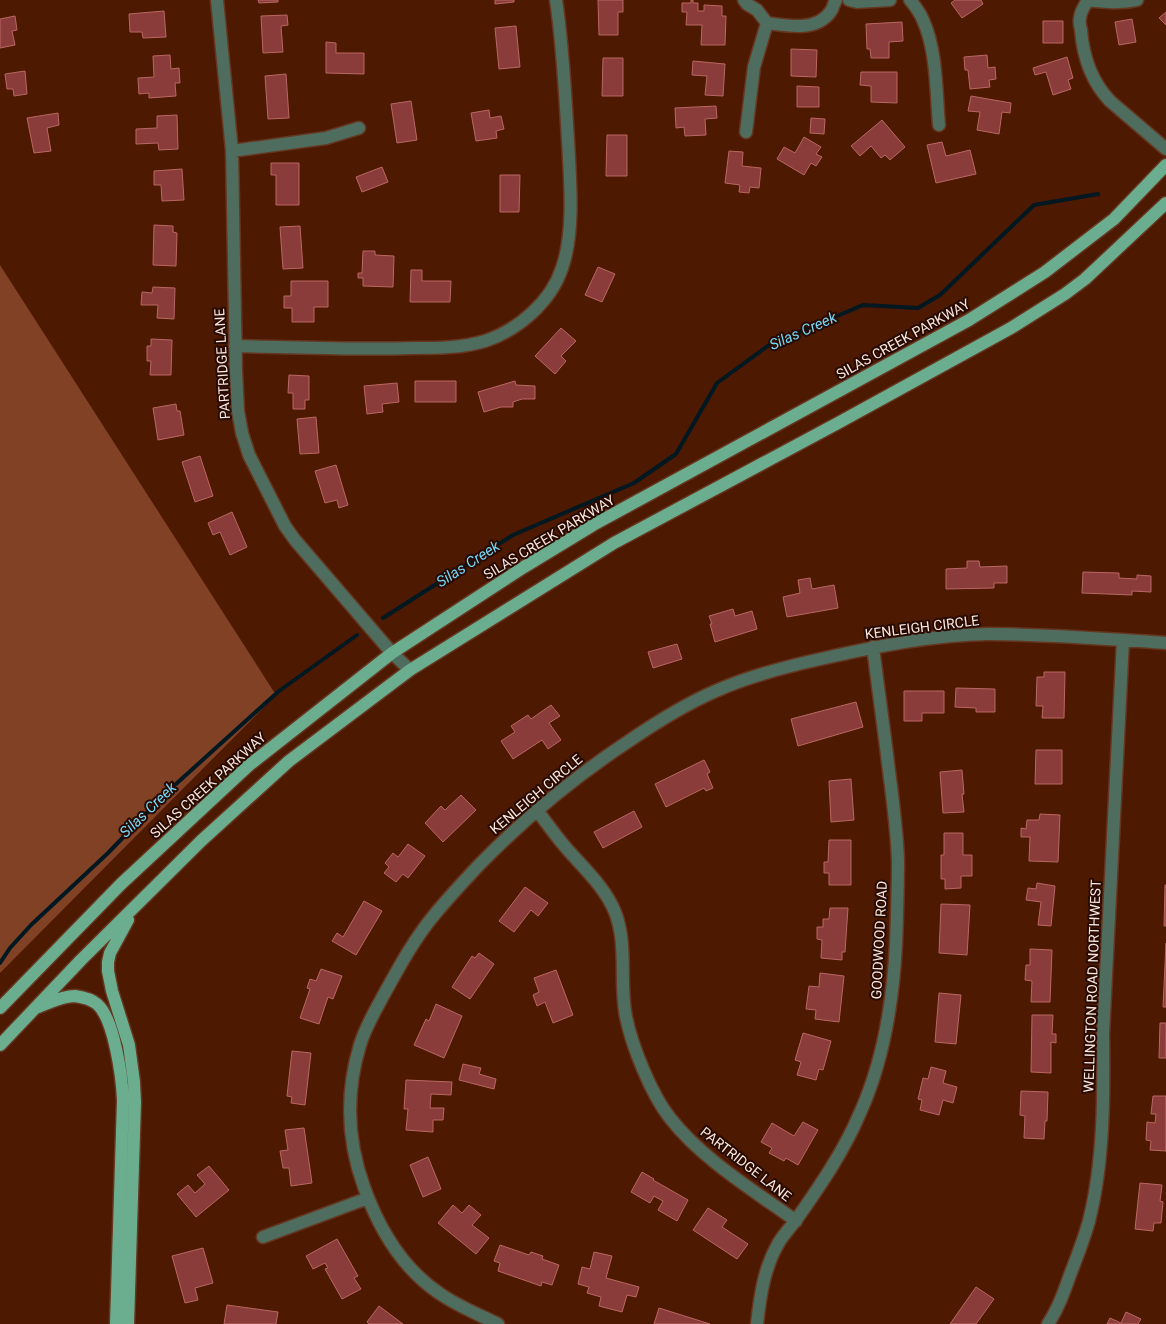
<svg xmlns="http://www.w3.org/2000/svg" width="1166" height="1324" font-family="Roboto,sans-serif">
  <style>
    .green { fill: #814125 }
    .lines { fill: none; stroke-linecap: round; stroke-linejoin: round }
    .stream { stroke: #001821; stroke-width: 4 }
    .building { fill: #8a3c3b; stroke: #ba6763 }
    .minor-casing { stroke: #653620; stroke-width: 15 }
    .primary-casing { stroke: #653620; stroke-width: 15 }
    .minor { stroke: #4e6d5e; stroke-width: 12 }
    .primary { stroke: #6bae8f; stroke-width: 12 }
    .labels { text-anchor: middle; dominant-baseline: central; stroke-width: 4; stroke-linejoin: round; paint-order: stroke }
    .street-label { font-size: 14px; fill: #f9e7e0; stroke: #270a01 }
    .water-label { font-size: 15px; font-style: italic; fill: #75d6f7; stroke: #270a01 }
  </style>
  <rect width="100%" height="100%" fill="#4d1901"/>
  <path class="green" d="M0 265 276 695 0 973Z"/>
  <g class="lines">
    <path class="stream" d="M383 618 513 535 634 483 676 454 717 383 769 345 863 305 918 308 940 295 1034 205 1098 194
      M0 963 10 948 31 925 108 853 166 793 279 691 357 635"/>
  </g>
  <path class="building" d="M258 0H278V2L259 3Z
    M495 0H514V2L495 4Z
    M598 0H623V12H618V35H599Z
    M691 0H693V3H698V11H704V5L722 6V16H726L725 45H701L702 25H686L687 12H682V3H691Z
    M955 0H981L983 4 962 18 951 3Z
    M164 11 166 37 143 38 142 32H130L129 14Z
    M1166 12V25L1159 18Z
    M287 15 288 25 281 26 283 52 263 53 261 16Z
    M15 16 17 30 12 31 15 45 0 48V19Z
    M1132 19 1136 42 1119 45 1115 22Z
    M1043 21H1063V43H1043Z
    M902 22 903 41 889 42V58H871L870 49H867L866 24Z
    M516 26 520 67 499 69 495 28Z
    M326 42 336 43V53H364V74L326 73Z
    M791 49 817 50 816 77 791 76Z
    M170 55 171 69 179 68 180 83H175L176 96 149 98V93L139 94 138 78 154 77 153 56Z
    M987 55 988 68 995 67 996 79 989 80 990 87 970 89 968 70H965L964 57Z
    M1067 57 1073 78 1068 80 1071 89 1053 95 1046 72 1035 75 1033 68Z
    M603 58H623V96H602Z
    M693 61 725 64 723 96 705 95 707 76 692 75Z
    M25 71 27 94 14 96 13 89H7L5 74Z
    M861 72H897V103L871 102V86L860 85Z
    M286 74 289 118 268 119 265 76Z
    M797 86 819 87V107H797Z
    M971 96 1011 103 1010 113 1002 112 999 134 977 130 980 112 968 111Z
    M411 101 417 140 397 143 391 104Z
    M716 106 717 118 705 119 706 135 685 136 684 127 676 128 675 108Z
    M489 110 490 118 501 116 504 129 496 131 497 138 476 141 471 113Z
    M58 113 59 125 47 128 51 151 34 153 27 118Z
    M177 115 178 149 159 150 158 143 136 144V129L157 128V116Z
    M811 118 825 119 824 134 810 133Z
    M882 120 905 147 890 160 885 155 881 158 871 146 860 156 851 146Z
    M607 135H627V176H606Z
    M804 137 821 147 816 154 822 157 816 166 811 163 804 175 777 159 784 147 795 153Z
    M942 142 946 156 970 150 976 174 936 183 927 145Z
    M729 151 743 152 742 166 761 168 759 188 750 187 749 193 739 192 740 185 725 183Z
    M271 163H299V205H276V175H271Z
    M382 167 388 182 362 192 356 177Z
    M182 169 184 200 162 201 161 185H154V171Z
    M500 175H520L519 212H500Z
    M154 225 173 226V232L177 233 176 266 153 265Z
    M300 226 303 268 283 269 280 227Z
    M363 251H375V255L394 256 393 287 363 286V278H358V273H362Z
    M598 267 615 274 602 302 585 295Z
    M411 270H422V281H451L450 302H410Z
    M291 281H328V307H314V322H292V308H284V296H291Z
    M153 287 175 288 174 319 157 318 158 305H141L142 292 152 293Z
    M561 328 576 341 561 356 566 361 555 374 535 356Z
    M151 339 172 340 171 375H150L151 361H147V346H151Z
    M289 375 309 376V400H305V409H293V393H288Z
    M415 381H456V402H415Z
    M515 381 516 385 535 386V399H522L513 402V407H501L484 412 478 392Z
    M397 383 399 402 382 404 383 412 367 414 364 386Z
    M176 404 177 411H180L184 435 158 440 153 408Z
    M316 417 319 453 300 454 297 419Z
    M200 456 213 496 195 502 182 462Z
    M336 465 348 505 339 508 337 500 325 503 315 471Z
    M232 512 247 547 230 555 220 532 213 535 208 523Z
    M967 561H979L980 567 1007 566V583H994V588L946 589V569L967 568Z
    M1083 572 1119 573V578L1137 579V575L1151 576V592L1132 591V595L1082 593Z
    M810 578 812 589 834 585 838 608 787 617 783 597 800 593 798 580Z
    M733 609 735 616 752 611 757 629 715 642 710 624H712L709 616Z
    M677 644 682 659 653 668 648 652Z
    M1044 672H1065L1064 718H1042L1043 706H1036L1037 677H1044Z
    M956 688 995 689V712H976V708L955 707Z
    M904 691H944V713H922V721H904Z
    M856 702 863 727 798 746 791 719Z
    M551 705 560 716 549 723 561 740 548 749 542 740 513 759 501 741 515 732 511 726 528 715 531 719Z
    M1036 750H1062V784H1035Z
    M704 760 710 772 707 774 713 788 706 791 704 788 666 807 655 784Z
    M962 770 964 794H962L964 812 943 813 940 772Z
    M851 779 854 820 831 822 829 781Z
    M461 795 476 810 443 842 425 823 441 806 445 810Z
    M634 811 642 827 603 848 594 832Z
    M1040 814 1060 815 1058 862 1029 861 1030 837H1021V828L1026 829 1027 820H1039Z
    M944 833H963V855H972V876H961V888L945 889V879H941V855H944Z
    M829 840H851V885H829V873H824V862H828Z
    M408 844 425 856 408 878 403 874 396 882 384 873 389 867 385 863 393 853 398 857Z
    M1037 883 1055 886 1051 926 1038 925 1041 902 1026 900 1028 888 1036 889Z
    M1165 885H1166V926H1164Z
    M525 887 548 903 538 916 531 910 514 932 499 921Z
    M364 901 382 911 356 955 332 941 337 933 343 937Z
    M941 904 970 905 967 955 939 953Z
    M830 908H848L845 952H842V960L821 958 822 940 817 939V927H823V919H829Z
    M1166 943V1007H1163Z
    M1030 949 1052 950 1050 1002H1031L1032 981 1025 980 1026 965H1030Z
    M479 953 494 964 470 999 452 987 472 956 475 958Z
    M321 969 342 976 333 999 328 997 319 1024 300 1018 310 989 307 988 310 979 316 981Z
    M556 970 573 1015 553 1023 545 1002 537 1006 533 995 539 992 534 978Z
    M820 973 844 976 839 1022 815 1019 816 1010 806 1009 809 986 819 987Z
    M939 993 961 995 956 1044 935 1042Z
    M436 1004 462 1016 444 1058 414 1045 426 1019 429 1021Z
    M1032 1015H1053L1052 1034H1056V1043L1051 1042V1073L1031 1072Z
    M1160 1023H1166V1058H1159Z
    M803 1033 831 1041 823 1070 819 1069 816 1080 797 1075 801 1062 795 1060Z
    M292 1051 311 1053 305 1105 291 1103 292 1097 287 1096Z
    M463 1064 481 1068 479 1074 496 1079 494 1089 459 1080Z
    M931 1067 946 1071 943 1083 957 1087 953 1103 943 1100 939 1115 920 1110 922 1100 918 1099 923 1078 928 1079Z
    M406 1080 452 1082 451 1095 431 1094 430 1108H444L443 1120H433V1132L406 1130 408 1109H404Z
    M1021 1091 1048 1092 1047 1121H1045L1044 1139 1024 1138 1025 1116 1020 1115Z
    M1153 1096H1166V1151L1150 1150 1151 1141 1146 1140 1147 1122 1155 1123 1156 1114H1151Z
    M803 1122 818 1130 798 1165 786 1158 784 1161 769 1153 772 1148 761 1142 772 1123 794 1136Z
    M304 1128 312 1183 291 1186 289 1168H283L280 1151 288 1150 285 1130Z
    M428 1157 441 1189 423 1197 410 1165Z
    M209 1166 229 1190 196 1217 177 1194 188 1185 195 1193 205 1184 197 1175Z
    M642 1172 654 1179 653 1180 688 1200 677 1221 658 1210 663 1201 654 1196 650 1203 631 1192Z
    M1140 1183 1162 1185 1160 1201 1163 1202 1161 1223H1154L1153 1231 1135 1229Z
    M453 1205 462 1213 469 1205 481 1215 472 1225 489 1238 476 1254 438 1223Z
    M708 1208 727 1220 722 1227 748 1244 737 1259 693 1230Z
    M337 1239 358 1276 354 1278 361 1289 342 1299 325 1269 328 1268 325 1263 313 1269 306 1256Z
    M500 1245 529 1255 531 1252 543 1256 542 1259 559 1265 552 1285 542 1282 541 1286 498 1271 500 1263 494 1261Z
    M203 1248 213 1283 195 1288 198 1300 185 1303 172 1256Z
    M594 1252 612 1256 606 1278 639 1287 636 1297 627 1295 622 1312 599 1306 601 1297 587 1293 589 1287 578 1284 582 1267 590 1269Z
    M976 1287 994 1299 976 1324H950Z
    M227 1305 278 1312 276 1324H224Z
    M379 1306 403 1324H369L367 1322Z
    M659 1308 710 1324H654Z
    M1126 1312 1141 1319 1138 1324H1107L1110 1318 1121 1323Z"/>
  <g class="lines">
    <g class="minor-casing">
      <path id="minor" d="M217 0 232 151 236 371 238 411 242 433 249 455 285 526 295 540 392 653 410 670
        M744 0 747 4 757 10 767 23C788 26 817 32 831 11 833 8 834 3 836 0
        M849 0 857 2 890 0
        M910 0C915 6 920 13 923 20 937 51 936 91 939 125
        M1088 0C1085 5 1080 12 1080 18 1079 21 1080 26 1081 30 1083 56 1091 81 1110 101L1166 149
        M1088 0C1104 2 1120 4 1137 0
        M746 132 754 67 767 23
        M232 151 326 138 359 128
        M235 346C294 347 354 350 413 348 437 348 462 348 485 341 518 330 551 302 562 268 575 231 570 179 568 140 565 93 563 46 556 0
        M537 810C545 821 553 832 562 843 580 865 604 885 615 912 628 945 619 982 626 1017 632 1046 651 1094 670 1118 702 1159 753 1190 796 1221
        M263 1237 368 1198
        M498 1324C478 1314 457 1306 439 1293 402 1268 379 1229 364 1187 347 1140 345 1094 360 1045 365 1028 374 1013 382 998 398 969 414 939 435 914 449 897 464 881 479 865 524 819 573 778 626 743 655 723 685 704 718 690 752 675 788 666 825 658 878 646 933 635 988 634 1047 634 1107 639 1166 643
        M757 1324C760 1297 764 1268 778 1244 783 1235 790 1228 796 1220 820 1186 844 1151 860 1113 884 1060 893 1002 896 944 897 916 898 889 898 861 897 831 893 801 889 771 884 729 878 688 873 647
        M1048 1324C1058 1309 1064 1292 1070 1275 1077 1257 1084 1239 1089 1221 1104 1161 1104 1095 1103 1034L1123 640"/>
    </g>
    <g class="primary-casing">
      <path id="primary" d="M38 1007C49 1003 62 996 75 996 82 997 91 999 97 1004 114 1018 122 1077 123 1100L116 1324
        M0 1008 121 884 248 766 392 653 524 567 593 525 969 320 1045 272 1114 219 1166 165
        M0 1045 81 960 201 841 289 761 410 670 614 543 838 423 1011 328 1065 294 1085 279 1166 203
        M128 1324 135 1102 134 1082 129 1045 112 991 108 971V962L110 953 128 920"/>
    </g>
    <use href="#minor" class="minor"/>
    <use href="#primary" class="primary"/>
  </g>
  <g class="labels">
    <g class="street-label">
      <text transform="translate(903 339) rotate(-29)">SILAS CREEK PARKWAY</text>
      <text transform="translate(222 364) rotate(-93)">PARTRIDGE LANE</text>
      <text transform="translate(549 537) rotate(-31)">SILAS CREEK PARKWAY</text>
      <text transform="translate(922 627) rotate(-7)">KENLEIGH CIRCLE</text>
      <text transform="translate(208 785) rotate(-42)">SILAS CREEK PARKWAY</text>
      <text transform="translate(536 794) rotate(-40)">KENLEIGH CIRCLE</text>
      <text transform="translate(879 940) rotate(-87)">GOODWOOD ROAD</text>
      <text transform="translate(1092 986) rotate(-88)">WELLINGTON ROAD NORTHWEST</text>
      <text transform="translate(746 1164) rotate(38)">PARTRIDGE LANE</text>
    </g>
    <g class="water-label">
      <text transform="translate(803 331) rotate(-24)">Silas Creek</text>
      <text transform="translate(468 564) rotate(-33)">Silas Creek</text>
      <text transform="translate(148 810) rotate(-44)">Silas Creek</text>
    </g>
  </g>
</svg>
